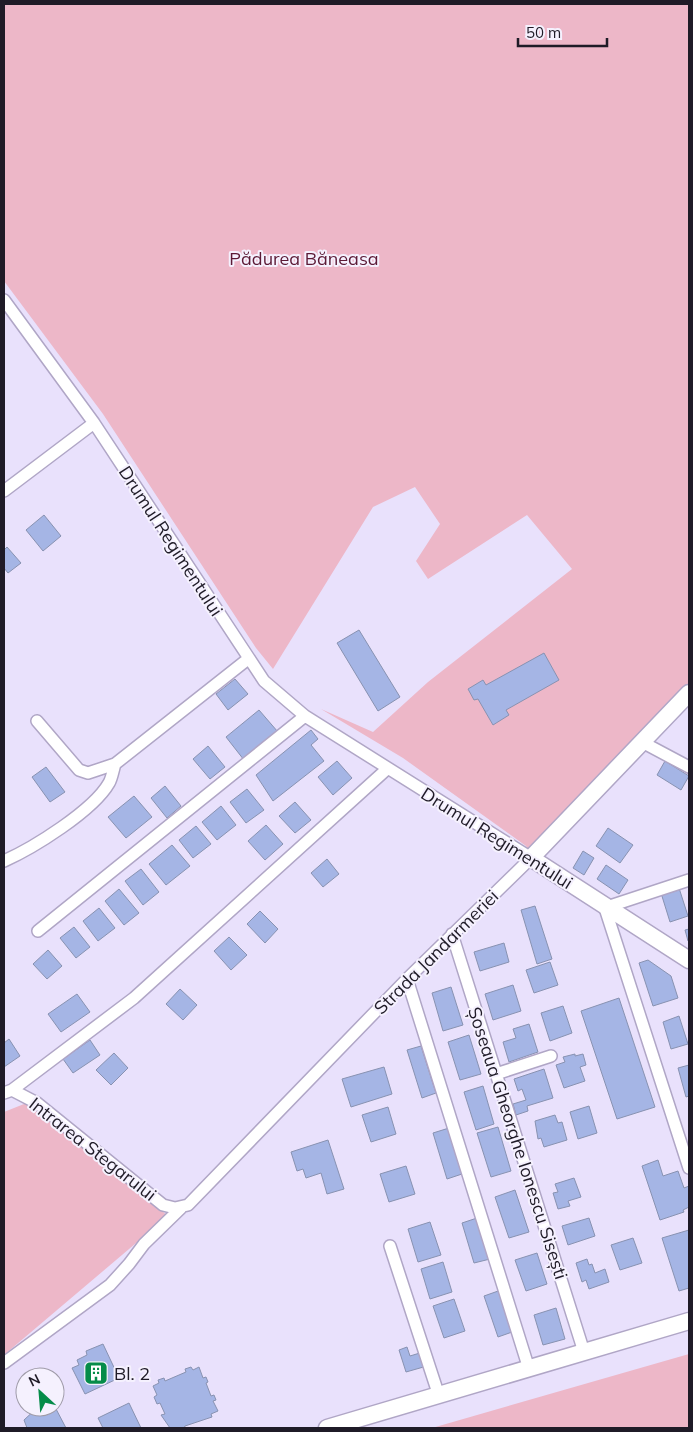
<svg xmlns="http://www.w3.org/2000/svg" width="693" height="1432" font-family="Mulish,sans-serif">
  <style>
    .green { fill: #edb7c8 }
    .building { fill: #a5b5e5; stroke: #8892b1 }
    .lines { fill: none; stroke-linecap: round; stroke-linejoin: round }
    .street-casing { stroke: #b0a6c6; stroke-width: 14 }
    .secondary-casing { stroke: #b0a6c6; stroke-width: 19 }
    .street { stroke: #fff; stroke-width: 11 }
    .secondary { stroke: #fff; stroke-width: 16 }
    .labels { text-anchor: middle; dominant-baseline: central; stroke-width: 4; stroke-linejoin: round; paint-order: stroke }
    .park-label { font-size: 18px; fill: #5c1a36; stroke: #f5f1fe }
    .street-label { font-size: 18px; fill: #1f1b27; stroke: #f5f1fe }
    .poi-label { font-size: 18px; fill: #1f1b27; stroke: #f5f1fe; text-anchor: start }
  </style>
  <rect width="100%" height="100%" fill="#e9e1fc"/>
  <path class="green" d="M4 4H689V693L531 858 526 846 403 758 321 709 373 732 428 682 572 569 527 515 428 579 416 561 440 524 415 487 373 507 273 669 256 648 103 414 4 281Z
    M29 1102 168 1216 4 1355V1112Z
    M689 1354V1428H432Z"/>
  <path class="building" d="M44 515 61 536 43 551 26 530Z
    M7 547 21 563 8 573 4 568V550Z
    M359 630 400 697 378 711 337 643Z
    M544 653 559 680 506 710 509 715 493 725 478 699 474 700 468 689 483 680 486 685Z
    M235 679 248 694 228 710 216 694Z
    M259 710 278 732 244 760 226 737Z
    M311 730 318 739 311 745 324 761 273 801 256 775Z
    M208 746 225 767 210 779 193 759Z
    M337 761 352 778 333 795 318 777Z
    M665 761 689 776 681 790 657 775Z
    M46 767 65 792 50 802 32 777Z
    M165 786 181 806 167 818 151 798Z
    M247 789 264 810 246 823 230 802Z
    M134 796 152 817 126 838 108 817Z
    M295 802 311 820 295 833 279 816Z
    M221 806 236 825 217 840 202 822Z
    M266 825 283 844 265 860 248 841Z
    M196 826 211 844 193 858 179 840Z
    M608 828 633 845 620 863 596 846Z
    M172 845 190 866 166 885 149 864Z
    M583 851 594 858 584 875 573 868Z
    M327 859 339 874 323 887 311 873Z
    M606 865 628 880 619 894 597 879Z
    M141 869 159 892 143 905 125 881Z
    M679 888 688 916 670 922 661 893Z
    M119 889 139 913 124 925 105 901Z
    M535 906 552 959 537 964 521 910Z
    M99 908 115 928 98 941 83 921Z
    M260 911 278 929 265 943 247 924Z
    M74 927 90 947 76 958 60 938Z
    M689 929V941H688L685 930Z
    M229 937 247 955 231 970 214 951Z
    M504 943 509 962 480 971 474 952Z
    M48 950 62 966 47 979 33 964Z
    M648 960 671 976 678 998 653 1006 639 963Z
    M550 962 558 985 534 993 526 970Z
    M513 985 521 1011 493 1020 485 994Z
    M451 987 463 1025 443 1031 432 993Z
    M180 989 197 1005 183 1020 166 1004Z
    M77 994 90 1012 61 1032 48 1014Z
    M619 998 655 1107 617 1119 581 1011Z
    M563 1006 572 1033 550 1041 541 1013Z
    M679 1016 688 1044 671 1049 663 1022Z
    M529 1024 538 1052 509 1062 503 1042 516 1038 513 1029Z
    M469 1035 481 1074 460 1080 448 1042Z
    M9 1039 20 1056 4 1067V1043Z
    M90 1040 100 1055 73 1073 63 1059Z
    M421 1046 436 1093 422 1098 407 1050Z
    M114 1053 128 1068 111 1085 96 1070Z
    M575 1054V1056L583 1054 586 1065 580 1067 585 1081 564 1088 556 1065 565 1062 563 1057Z
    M689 1065V1096L686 1097 678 1068Z
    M384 1067 392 1094 351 1107 342 1079Z
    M544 1069 553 1098 527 1106 528 1111 516 1115 513 1104 526 1100 522 1089 518 1091 514 1079Z
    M483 1086 494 1124 476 1130 464 1092Z
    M589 1106 597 1133 578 1139 570 1112Z
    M388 1107 396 1134 371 1142 362 1115Z
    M555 1115 558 1123 562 1122 567 1140 544 1147 541 1138 538 1139 535 1121Z
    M498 1127 511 1171 491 1177 477 1133Z
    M449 1128 462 1174 447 1179 433 1133Z
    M328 1140 344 1189 327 1194 321 1173 306 1178 303 1169 297 1171 291 1152Z
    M658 1160 663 1176 678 1171 684 1188 689 1186V1207L683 1210 684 1212 660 1220 642 1166Z
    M406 1166 415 1194 389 1202 380 1174Z
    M574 1178 581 1197 568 1201 570 1206 558 1209 553 1193 558 1192 555 1184Z
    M515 1190 529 1232 509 1238 495 1197Z
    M477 1218 490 1259 474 1263 462 1223Z
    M589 1218 595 1236 568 1245 562 1226Z
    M430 1222 441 1255 418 1262 408 1229Z
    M689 1230V1288L679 1291 662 1238Z
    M633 1238 642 1263 620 1270 611 1245Z
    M537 1253 547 1284 526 1291 515 1260Z
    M587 1259 589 1265 592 1264 595 1273 605 1269 609 1282 589 1289 586 1280 582 1282 576 1263Z
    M443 1262 452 1292 430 1299 421 1269Z
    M501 1290 515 1331 498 1337 484 1296Z
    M454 1299 465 1331 444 1338 433 1306Z
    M556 1308 565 1339 543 1345 534 1315Z
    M103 1344 119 1378 85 1394 72 1368 79 1365 77 1360 87 1355 86 1351Z
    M407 1347 410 1356 423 1352 427 1366 406 1372 399 1350Z
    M191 1367 193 1370 199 1367 203 1378 206 1377 208 1382 206 1383 211 1396 214 1395 216 1400 213 1401 218 1411 211 1414 212 1417 185 1426 184 1428H170L161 1415 165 1414 160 1403 157 1404 154 1397 157 1395 153 1386 159 1383 158 1380 164 1378 165 1381 186 1372 185 1369Z
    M129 1403 141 1428H103L98 1418Z
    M38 1407H55L66 1428H27L24 1420Z"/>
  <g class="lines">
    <g class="street-casing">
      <path id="street" d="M4 300 94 423 264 681 305 716 531 858 407 979 188 1205 175 1208 163 1205 37 1103 12 1090 4 1093
        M4 491 94 423
        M37 721 79 770 88 773 115 764 248 659
        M642 742 689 767
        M4 861C33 848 93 811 109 783 112 778 113 770 115 764
        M604 905 689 1168
        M607 907 689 880
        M38 931 305 716
        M452 934 584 1352
        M407 979 529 1369
        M496 1074 551 1056
        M12 1090 134 998 387 769
        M390 1246 439 1396
        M4 1363 110 1285 129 1264 144 1244 181 1208"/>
    </g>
    <g class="secondary-casing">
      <path id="secondary" d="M689 693 531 858 689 960
        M327 1428 689 1321"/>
    </g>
    <use href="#street" class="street"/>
    <use href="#secondary" class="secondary"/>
  </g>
  <defs>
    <g id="building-square" transform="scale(1.25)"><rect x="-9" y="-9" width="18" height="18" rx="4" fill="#058c49" stroke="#f5f1fe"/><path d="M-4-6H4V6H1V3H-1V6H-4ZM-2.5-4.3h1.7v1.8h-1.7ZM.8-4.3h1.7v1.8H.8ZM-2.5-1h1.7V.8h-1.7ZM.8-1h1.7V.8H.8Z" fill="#fff"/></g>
  </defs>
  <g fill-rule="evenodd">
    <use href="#building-square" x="96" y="1373"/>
  </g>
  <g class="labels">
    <g class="park-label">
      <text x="304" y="258">Pădurea Băneasa</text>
    </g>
    <g class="street-label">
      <text transform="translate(171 541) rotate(57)">Drumul Regimentului</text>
      <text transform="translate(497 838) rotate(32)">Drumul Regimentului</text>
      <text transform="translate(436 952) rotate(-45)">Strada Jandarmeriei</text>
      <text transform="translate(518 1143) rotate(72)">Șoseaua Gheorghe Ionescu Sisești</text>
      <text transform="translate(93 1149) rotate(38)">Intrarea Stegarului</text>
    </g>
    <g class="poi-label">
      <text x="114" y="1373">Bl. 2</text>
    </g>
  </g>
  <rect width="693" height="1432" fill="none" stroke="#1f1b27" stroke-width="10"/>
  <g transform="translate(40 1392) rotate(334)"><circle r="24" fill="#f5f1fe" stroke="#9f9ba8"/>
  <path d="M0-4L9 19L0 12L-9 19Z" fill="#058c49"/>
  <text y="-8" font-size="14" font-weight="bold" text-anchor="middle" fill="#1f1b27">N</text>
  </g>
  <path d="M518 38v8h89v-8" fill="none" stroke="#1f1b27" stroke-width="2.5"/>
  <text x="526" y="38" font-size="15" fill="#1f1b27" stroke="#f5f1fe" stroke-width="4" paint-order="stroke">50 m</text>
</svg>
